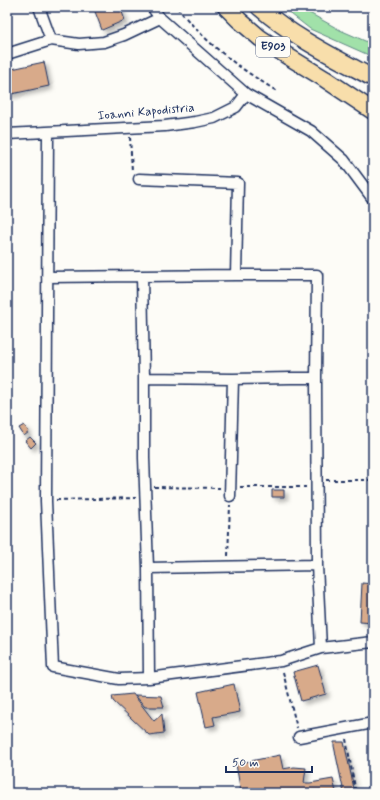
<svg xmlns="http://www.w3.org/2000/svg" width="380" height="800" font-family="Mynerve,sans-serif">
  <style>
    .green { fill: #a1e1a9; stroke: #5e8884 }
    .building { fill: #d8aa8a; stroke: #1b2f5e; filter: url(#shadow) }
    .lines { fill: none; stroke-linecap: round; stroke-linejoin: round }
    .minor-casing { stroke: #1b2f5e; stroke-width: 13 }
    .primary-casing { stroke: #1b2f5e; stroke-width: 19 }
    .path { stroke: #1b2f5e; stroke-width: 2; stroke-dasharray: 4 3; stroke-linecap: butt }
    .minor { stroke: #fdfcf7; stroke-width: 10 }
    .primary { stroke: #f8deab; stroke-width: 16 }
    .labels { text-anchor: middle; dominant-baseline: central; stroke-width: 3; stroke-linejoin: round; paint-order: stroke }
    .shield { fill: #fdfcf7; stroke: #5f6c8c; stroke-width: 1 }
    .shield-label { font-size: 12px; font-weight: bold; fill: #1b2f5e }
    .street-label { font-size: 13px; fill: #1b2f5e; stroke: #fdfcf7 }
  </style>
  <defs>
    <filter id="shadow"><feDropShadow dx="3.5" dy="3.5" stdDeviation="2" flood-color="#0004"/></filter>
  </defs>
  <rect width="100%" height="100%" fill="#fdfcf7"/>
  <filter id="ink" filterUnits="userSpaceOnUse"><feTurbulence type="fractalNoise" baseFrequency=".025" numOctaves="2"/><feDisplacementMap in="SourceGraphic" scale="8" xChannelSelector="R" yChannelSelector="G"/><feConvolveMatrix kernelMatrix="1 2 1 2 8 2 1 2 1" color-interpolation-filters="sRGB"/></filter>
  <g filter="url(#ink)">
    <path class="green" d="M282 7H300L304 10 340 30 372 44 373 43V57L310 29Z"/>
    <path class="building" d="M98 7H120L125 20 102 30 94 9Z
      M44 62 49 86 7 95V70Z
      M24 425 29 432 24 436 19 428Z
      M30 437 36 443 31 448 25 441Z
      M272 490H284V497H272Z
      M362 583 373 584V623L360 622Z
      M318 665 326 694 301 701 293 672Z
      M234 684 240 712 213 717 215 725 206 727 198 692Z
      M133 694 154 721 162 714 164 733 149 735 113 701 112 696Z
      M135 695 161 696 164 707H145Z
      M334 742H344L355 793H241L236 764 280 755 283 769 294 767 306 768 304 783H310L333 779 336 792 344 793 334 746Z"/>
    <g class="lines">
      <g class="minor-casing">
        <path id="minor" d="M39 7 51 40
          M7 54 51 40 79 44 104 42 124 35 160 18
          M246 94 311 131 344 160 373 199
          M48 133 46 501 53 667 119 679 149 678 281 661 321 648 373 642
          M7 134 165 126 195 122 214 118 236 107 246 94 160 18 152 7
          M139 179 238 183 236 275
          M142 276 144 378V458L148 568 149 678
          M47 277 236 275H317L316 378 317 565 321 648
          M144 378 233 379 291 378H316
          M230 496 233 379
          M148 568 317 565
          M299 737 373 723"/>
      </g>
      <g class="primary-casing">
        <path id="primary" d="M226 7 239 20 260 38 289 57 325 79 373 111
          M259 7C293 37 334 57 373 78"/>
      </g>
      <path class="path" d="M177 7C191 25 208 42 227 57 243 70 261 81 278 92
        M130 137 132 171
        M326 480H373
        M154 487 220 488
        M240 487H306
        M56 500 136 498
        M228 556 230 505
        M283 672 297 728
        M346 739 356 793"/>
      <use href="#minor" class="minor"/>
      <use href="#primary" class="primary"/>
    </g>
  </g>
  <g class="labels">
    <rect class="shield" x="256" y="37" width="34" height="20" rx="3"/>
    <g class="shield-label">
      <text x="273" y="47">E903</text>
    </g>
    <g class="street-label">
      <text transform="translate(146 112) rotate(-5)">Ioanni Kapodistria</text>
    </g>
  </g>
  <rect width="380" height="800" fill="none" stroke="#fdfcf7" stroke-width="24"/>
  <rect x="12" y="12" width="356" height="776" fill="none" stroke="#1b2f5e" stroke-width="1.5" filter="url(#ink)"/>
  <path d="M226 766v6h86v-6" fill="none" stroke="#1b2f5e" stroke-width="2"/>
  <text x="232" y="766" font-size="12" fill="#1b2f5e" stroke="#fdfcf7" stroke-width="3" paint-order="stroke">50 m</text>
</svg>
